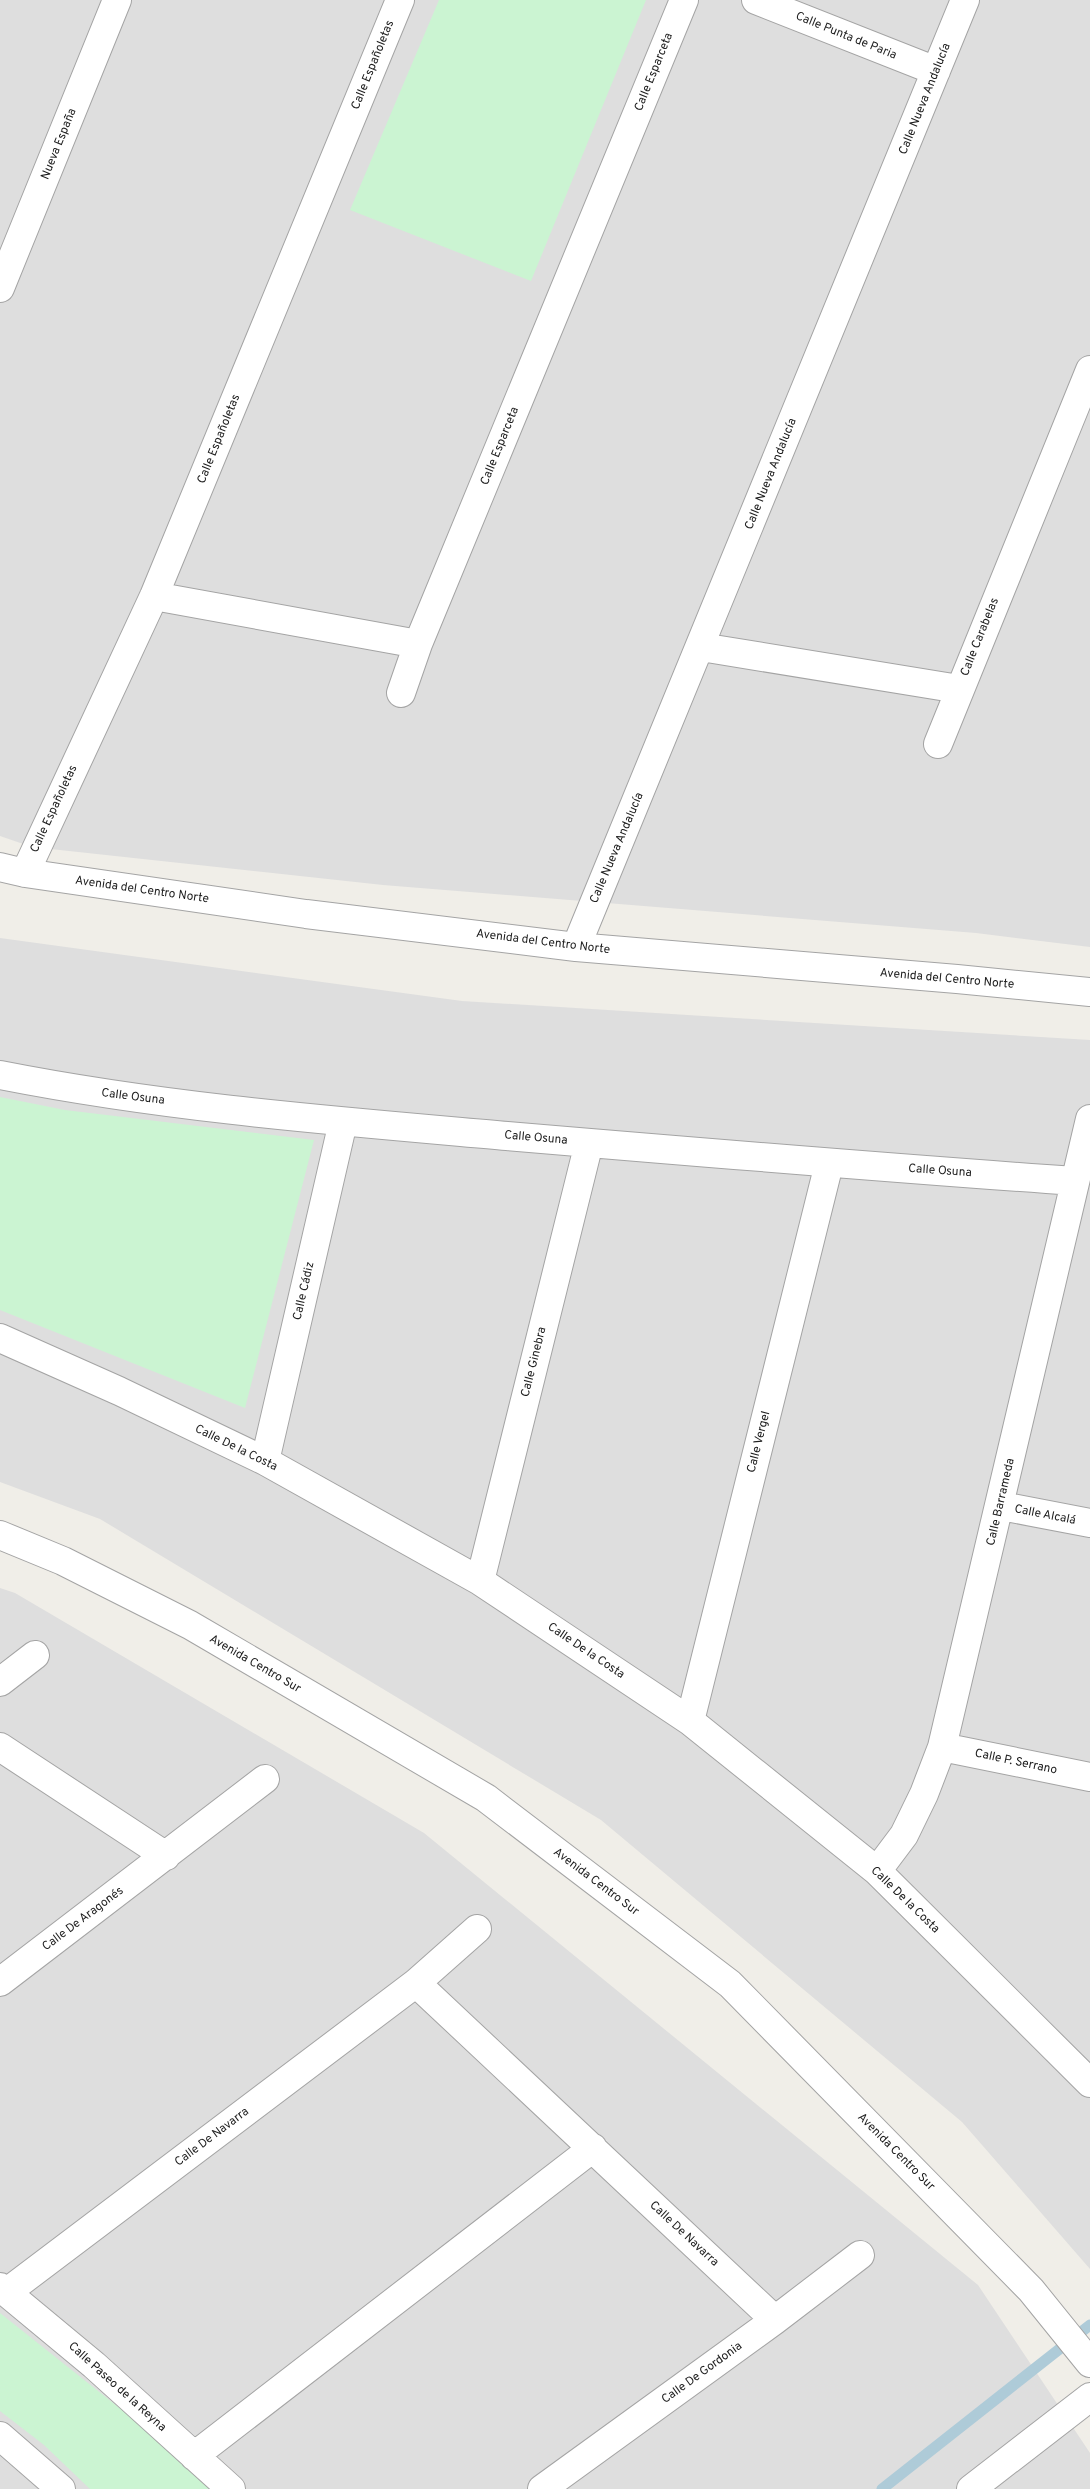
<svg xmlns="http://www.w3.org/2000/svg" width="1090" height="2489" font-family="Overpass,sans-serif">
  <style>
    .residential { fill: #dedede }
    .park { fill: #cbf4d2 }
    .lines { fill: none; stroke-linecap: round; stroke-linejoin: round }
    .stream { stroke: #aecbd8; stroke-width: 11 }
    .street-casing { stroke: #a4a4a4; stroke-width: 30 }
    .street { stroke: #fff; stroke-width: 28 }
    .labels { text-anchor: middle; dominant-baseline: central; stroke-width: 4.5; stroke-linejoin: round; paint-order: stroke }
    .street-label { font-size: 12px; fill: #202020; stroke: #fff }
  </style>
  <rect width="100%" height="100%" fill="#f0eee8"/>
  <path class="residential" d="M0 0H1090V947L976 933 383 885 32 847 0 836Z
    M0 938 462 1001 1090 1040V2269L962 2122 601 1820 100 1519 0 1482Z
    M0 1588 15 1593 424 1833 978 2285 1090 2453V2489H0Z"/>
  <path class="park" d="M439 0H646L531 281 350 210Z
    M0 1097 65 1110 314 1140 245 1408 0 1310Z
    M0 2313 181 2457 212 2489H90L44 2445 0 2411Z"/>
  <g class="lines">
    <path class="stream" d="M882 2489 1090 2325"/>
    <g class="street-casing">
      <path id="street" d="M756 0 936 71
        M0 288 117 0
        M154 596 418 644
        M701 647 959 689
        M401 693 418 644 684 0
        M938 744 1090 370
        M0 867 25 873 306 914 576 947 957 979 1090 992
        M25 873 154 596 400 0
        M576 947 965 0
        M0 1075C167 1108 337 1121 507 1136 696 1152 885 1168 1075 1181
        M0 1338 119 1391 265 1461 480 1581 690 1721 877 1871 1090 2083
        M265 1461 343 1122
        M1001 1506 1090 1523
        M0 1535 63 1561 190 1625 486 1798 730 1984 1031 2290 1090 2363
        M480 1581 589 1143
        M0 1682 35 1655
        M690 1721 829 1164
        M0 1747 166 1856
        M942 1747 1090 1777
        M877 1871 904 1835 924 1794 942 1747 1090 1119
        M0 1982 265 1779
        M416 1983 775 2320
        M0 2287 94 2365 231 2489
        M7 2292 416 1983 477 1929
        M0 2436 61 2489
        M194 2456 593 2148
        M542 2489 775 2320 860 2255
        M971 2489 1090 2397"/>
    </g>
    <use href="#street" class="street"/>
  </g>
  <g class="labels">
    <g class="street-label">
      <text transform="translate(846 36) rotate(22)">Calle Punta de Paria</text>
      <text transform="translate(373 65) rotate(-68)">Calle Españoletas</text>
      <text transform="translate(654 72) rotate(-68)">Calle Esparceta</text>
      <text transform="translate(925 99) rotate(-68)">Calle Nueva Andalucía</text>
      <text transform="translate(59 144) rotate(-68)">Nueva España</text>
      <text transform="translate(219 439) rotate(-68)">Calle Españoletas</text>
      <text transform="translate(500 446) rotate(-68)">Calle Esparceta</text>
      <text transform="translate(771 474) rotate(-68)">Calle Nueva Andalucía</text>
      <text transform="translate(980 637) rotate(-68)">Calle Carabelas</text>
      <text transform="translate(54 809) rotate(-65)">Calle Españoletas</text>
      <text transform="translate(617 848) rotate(-67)">Calle Nueva Andalucía</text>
      <text transform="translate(142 890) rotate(8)">Avenida del Centro Norte</text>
      <text transform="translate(543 942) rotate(7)">Avenida del Centro Norte</text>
      <text transform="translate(947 979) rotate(5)">Avenida del Centro Norte</text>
      <text transform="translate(133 1097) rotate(7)">Calle Osuna</text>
      <text transform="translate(536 1138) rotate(5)">Calle Osuna</text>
      <text transform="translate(940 1171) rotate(4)">Calle Osuna</text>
      <text transform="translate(304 1291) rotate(-77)">Calle Cádiz</text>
      <text transform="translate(534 1362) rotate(-76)">Calle Ginebra</text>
      <text transform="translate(759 1442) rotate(-76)">Calle Vergel</text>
      <text transform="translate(236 1448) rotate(26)">Calle De la Costa</text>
      <text transform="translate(1001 1502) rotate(-77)">Calle Barrameda</text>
      <text transform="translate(1045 1515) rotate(11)">Calle Alcalá</text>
      <text transform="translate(586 1651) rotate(34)">Calle De la Costa</text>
      <text transform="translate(255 1664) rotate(30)">Avenida Centro Sur</text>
      <text transform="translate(1016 1762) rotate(12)">Calle P. Serrano</text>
      <text transform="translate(596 1882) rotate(37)">Avenida Centro Sur</text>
      <text transform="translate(905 1900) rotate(44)">Calle De la Costa</text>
      <text transform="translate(83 1919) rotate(-37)">Calle De Aragonés</text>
      <text transform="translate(212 2137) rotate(-37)">Calle De Navarra</text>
      <text transform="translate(896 2152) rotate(45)">Avenida Centro Sur</text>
      <text transform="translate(684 2234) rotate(43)">Calle De Navarra</text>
      <text transform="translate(702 2373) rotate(-36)">Calle De Gordonia</text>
      <text transform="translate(117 2387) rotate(42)">Calle Paseo de la Reyna</text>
    </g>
  </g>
</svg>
